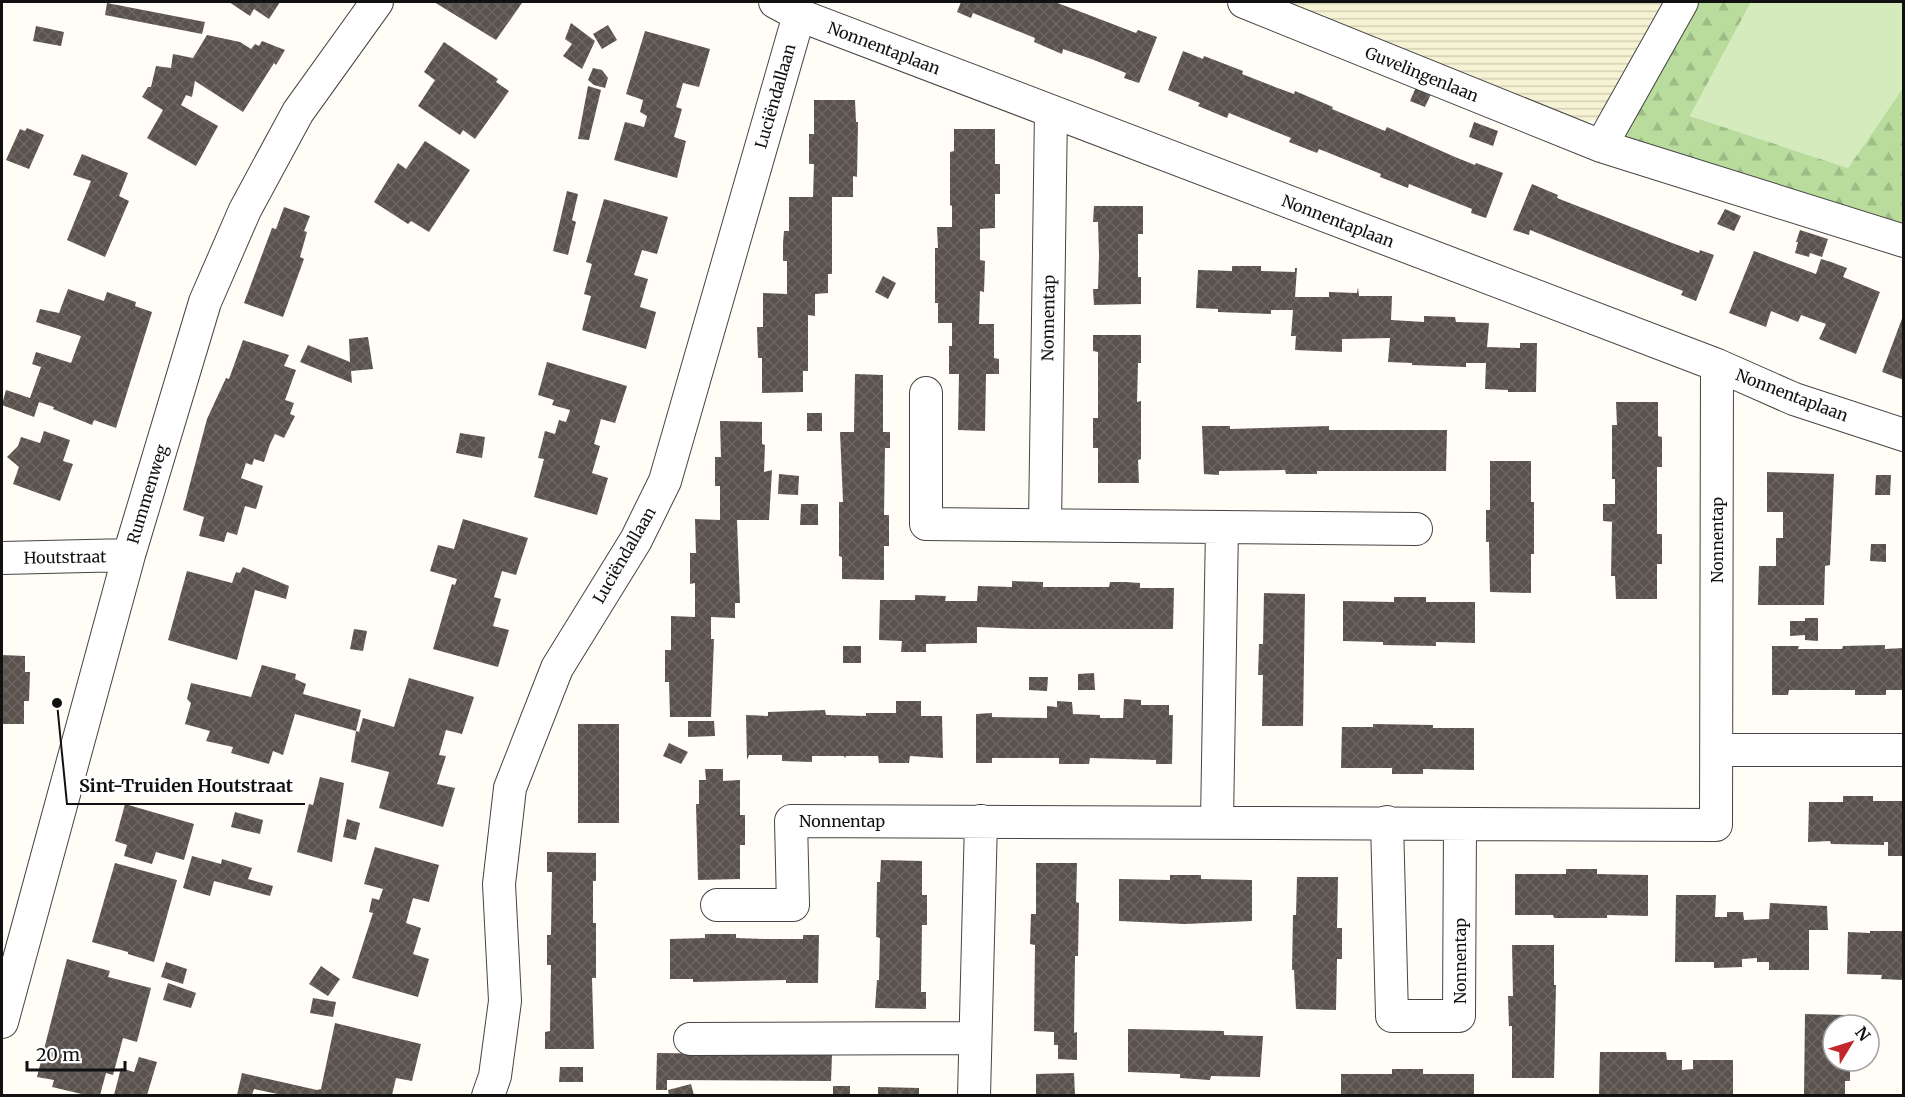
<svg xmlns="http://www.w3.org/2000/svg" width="1905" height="1097" font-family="Merriweather,serif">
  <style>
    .farmland { fill: url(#farmland-rules) }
    .grass { fill: #d5ebbd }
    .forest { fill: url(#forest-firs) }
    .building { fill: url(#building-cross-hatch) }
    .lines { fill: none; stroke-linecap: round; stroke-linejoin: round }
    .minor-casing { stroke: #444; stroke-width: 34 }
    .minor { stroke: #fff; stroke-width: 32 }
    .labels { text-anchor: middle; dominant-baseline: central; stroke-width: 6; stroke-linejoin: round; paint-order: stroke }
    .street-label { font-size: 16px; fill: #111; stroke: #fff }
    .leader { fill: none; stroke: #111; stroke-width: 2 }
    .callout-dot { fill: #111; stroke: #fff; stroke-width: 2 }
    .callout-label { font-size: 18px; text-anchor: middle; font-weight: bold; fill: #111; stroke: #fff; stroke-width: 6; stroke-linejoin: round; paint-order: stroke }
  </style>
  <defs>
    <pattern id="farmland-rules" width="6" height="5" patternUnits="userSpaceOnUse" patternTransform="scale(1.5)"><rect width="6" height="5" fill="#f6f3d4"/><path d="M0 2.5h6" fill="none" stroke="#d2cfb5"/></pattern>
    <pattern id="forest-firs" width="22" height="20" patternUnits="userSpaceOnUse" patternTransform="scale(1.5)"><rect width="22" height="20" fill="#b9dc9c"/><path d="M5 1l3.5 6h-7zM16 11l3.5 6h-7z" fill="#9ebc85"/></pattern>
    <pattern id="building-cross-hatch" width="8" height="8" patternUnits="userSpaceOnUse" patternTransform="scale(1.5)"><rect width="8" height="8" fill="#5a524d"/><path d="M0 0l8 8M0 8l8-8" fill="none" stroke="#6d6662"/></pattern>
  </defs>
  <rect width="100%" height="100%" fill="#fffdf5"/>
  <path class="farmland" d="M1287 2H1669L1606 113 1595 120 1579 124Z"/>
  <path class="grass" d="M1751 2H1903V88L1848 168 1690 116Z"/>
  <path class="forest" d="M1697 2H1751L1690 116 1848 168 1903 88V229L1625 144 1622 132Z"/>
  <path class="building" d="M229 2H280L269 19 254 9 250 16Z
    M434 2H520L522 3 496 40Z
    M961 2H1055L1136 33 1138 30 1157 37 1139 83 1124 78 1126 73 1094 60 1063 49 1062 54 1034 42 1035 38 973 13 971 18 957 12Z
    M107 3 205 22 202 34 105 15Z
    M571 23 595 41 582 69 563 56 572 44 565 39Z
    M608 25 617 40 602 49 593 34Z
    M36 26 64 32 61 46 33 41Z
    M645 31 710 49 699 87 683 83 676 107 682 109 674 137 686 141 677 178 614 160 625 122 644 127 647 116 640 112 643 100 626 94Z
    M207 35 240 42 251 49 255 44 259 46 262 41 285 50 276 65 274 63 243 112 195 81 192 97 186 95 181 105 218 126 196 166 147 138 163 110 142 97 148 87H151L156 66 171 68 173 54 193 58Z
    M444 42 498 79 496 82 509 91 475 139 463 130 460 135 418 106 435 80 424 72Z
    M1183 51 1203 59 1204 56 1243 71 1242 74 1275 87 1294 94 1295 91 1333 107 1332 109 1385 131 1387 127 1455 157 1475 165 1476 163 1503 173 1486 218 1471 213 1472 209 1409 184 1408 188 1380 177 1381 174 1319 149 1317 153 1289 142 1291 138 1229 113 1227 118 1198 106 1200 103 1168 90Z
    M593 68 602 70 608 78 605 88 594 85 588 80Z
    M588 86 601 90 589 140 578 139Z
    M1416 87 1431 94 1425 107 1410 101Z
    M814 100H855L856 122H858L857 177 853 176V197H832V274H828V293L815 294V316L808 315V371H803V392L762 393V358H758L757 327H763V293L787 294V261H783V243L784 231H789V197H813L814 164H809V134H814Z
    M1474 122 1498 131 1493 146 1469 137Z
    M27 128 44 135 29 169 6 160 20 129 25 131Z
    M954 129H995V164H1000V194H995V228L980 229V260L985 261 984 292 980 291 979 324H994V358L999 359V374H986L985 431 958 430 959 374H949V346H952V323H938V303H935V248H938L937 227H952V206L950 205V152L954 151Z
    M425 141 470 170 429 232 411 221 408 224 374 202 398 163 406 169Z
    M82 154 128 173 119 196 129 201 105 257 67 240 91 181 73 175Z
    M1532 184 1558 195 1557 198 1667 241 1699 253 1700 250 1714 255 1696 301 1681 295 1683 291 1530 230 1529 235 1513 230Z
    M567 191 578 194 572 220 576 222 568 255 553 251Z
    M604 199 668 217 657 254 642 250 634 275 648 279 640 307 656 312 646 349 582 330 591 296 584 294 592 264 586 262Z
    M1094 206H1143V234H1138V277H1141V304L1094 305 1093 289H1098L1099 255 1098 222H1093Z
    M284 207 310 216 304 231 307 232 300 257 304 259 283 317 244 303 272 228 276 229Z
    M1725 209 1741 216 1734 231 1717 224Z
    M1800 230 1828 239 1822 257 1810 253 1809 257 1795 253 1798 242H1796Z
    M1754 251 1816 274 1821 259 1831 262 1847 268 1843 277 1880 292 1856 354 1819 339 1826 324 1801 315 1798 322 1771 311 1766 327 1729 313Z
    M1232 266H1261V271L1295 272V268H1297L1295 297H1329V292L1357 293 1358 287 1359 296H1392L1391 320 1424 322V316L1455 317 1456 322 1489 323 1487 347 1520 348V343H1537L1536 392H1508V390L1485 389 1486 363H1466V367L1412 365V363L1388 362 1390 338 1342 339V352L1295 350 1296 336H1291L1293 310H1271V314L1218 312V309L1196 308 1198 270 1232 271Z
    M883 276 896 283 888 299 875 292Z
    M68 289 104 301 107 292 136 302 135 306 152 312 116 428 94 420 92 425 53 409 54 407 39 402 34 417 2 405 6 390 30 398 41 367 32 364 36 352 71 363 81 336 36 322 40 309 59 313Z
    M1903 316H1904V380L1882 372Z
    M1093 335H1141V363H1138L1137 402 1141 401V459L1138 460 1139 483H1098V448H1093V418H1098V352L1093 351Z
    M368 337 373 369 351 371 352 383 300 362 308 345 350 362 349 339Z
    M243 340 289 355 284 366 296 370 285 400 294 403 290 414 295 416 284 438 275 434 270 444 264 462 254 459 252 465 246 463 241 478 263 486 256 509 245 506 237 535 227 532 224 542 199 536 204 517 183 510 207 419 226 378 229 379Z
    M547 362 627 386 615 423 601 419 594 444 600 446 592 473 608 478 597 515 534 497 544 459 538 458 545 431 555 434 559 420 566 422 570 410 552 405 554 400 538 395Z
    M855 374 883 375V432H890V448H885L884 515H889V546H884V580L842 579V557L839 556V502H843L840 432H854Z
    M1616 402H1658V436L1662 437V467H1657V534H1662V564H1657V599H1616L1615 576H1611L1612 522H1615L1603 521V504H1615V479H1612V425H1617Z
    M807 413H822V431H807Z
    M720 421 762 422V444L765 445 764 472 772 470 769 520H737L740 603H735V618L711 617V639H714L711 717H670L669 682H665V650H671V616L695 617V583L690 584V553H696L695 519 720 520V486H715V457H721Z
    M1202 426H1230V429L1329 426V430H1447L1446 471H1317V474H1286L1285 470 1219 471V475L1204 474Z
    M44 431 70 440 63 461 73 464 60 501 13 484 19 467 7 457 18 446 21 437 40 443Z
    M460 433 485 437 482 458 456 453Z
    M1490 461H1531V502H1534V554H1531V593L1490 592 1489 542H1486V510H1490Z
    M1767 472 1834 474 1830 565 1825 566 1824 605H1758L1759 566H1776V538H1783V512H1767Z
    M779 474 799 476 798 495 778 494Z
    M1876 475H1891L1890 495H1875Z
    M801 504H818V525H800Z
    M463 519 528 538 516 575 502 571 494 597 501 599 493 626 509 630 498 667 433 649 452 584 455 585 457 579 430 571 438 545 454 549Z
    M1871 544H1886V562L1870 561Z
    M243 567 289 586 286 599 255 590 237 660 168 640 187 571 232 583 236 572 240 573Z
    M1012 581 1043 582V587H1109L1110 582H1125L1140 583V588H1174L1173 629H1027L977 627V643L926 644V652H901L902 641 879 640 880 600H915V595L946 596 945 601H977L978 586 1012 587Z
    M1264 593 1305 594 1303 726H1262L1263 675H1258L1259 644H1263Z
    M1394 597H1426V602H1475V643L1436 642V646L1383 645V642L1343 641V601L1394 602Z
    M1805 618H1818V641L1805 640V635L1790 636V621H1805Z
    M354 629 367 631 363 651 350 649Z
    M1885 645V649L1904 648V690H1886V695H1855V690H1789L1788 695H1772V646H1799L1798 649H1842L1843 646Z
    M843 646H861V663H843Z
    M2 655 25 656V672H30L29 701H24V724H2Z
    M262 665 296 674 295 679 306 684 303 694 361 710 356 731 359 732 363 718 394 727 409 678 474 697 462 734 446 730 439 755 446 756 437 784 455 788 443 827 379 808 389 772 351 762 356 731 295 714 283 755 273 751 269 764 231 753 233 747 206 741 210 731 185 724 191 703 187 699 191 683 251 697Z
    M1094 673 1095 690H1078V674Z
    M1029 677H1048L1047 691 1029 690Z
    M1124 699 1141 700V705H1169V715H1173L1172 764H1156V760L1090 758 1089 764H1059V758H992V763H976V714L992 713V717L1047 718V706L1057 707V701L1072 702 1073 714 1100 715V718H1123Z
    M896 701H921V716H942L943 758 910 756 909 763H879L878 756H846L845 758 844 756H812V762L782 761V755H749L747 760 746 715 768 716V712L825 710 826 715 866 716V713H896Z
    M688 721H714L715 736 688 737Z
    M578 724H619V823H578Z
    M1373 724 1433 725V728H1474V770L1423 769V774H1392V768H1341L1342 727H1373Z
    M669 743 688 752 681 764 663 756Z
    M705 769H723V781L740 780V815H745V845H740V879L698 880 696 804H699V780H706Z
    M320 777 344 783 332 862 297 852 309 804 313 805Z
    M1843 796H1873V801H1904V856H1888V842H1884V845L1831 844 1830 841 1808 842 1809 802H1843Z
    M125 804 194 824 184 860 156 852 152 864 124 856 127 845 115 841Z
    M235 812 263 820 260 834 231 827Z
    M347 819 360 823 356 840 343 837Z
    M375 847 439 865 429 902 413 898 406 923 421 928 413 954 429 959 418 997 352 978 373 913 369 912 372 898 379 900 383 889 364 884Z
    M547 852 596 853V881H593V923H596V978H592L594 1049H545V1032L550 1031 551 965H547V935H551L552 872H547Z
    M192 856 221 864 222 859 252 868 248 879 273 886 270 896 214 881 210 896 183 888Z
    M881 860 922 861V895H927V925H922L921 992H926V1009L875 1008 877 980H879L880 938 876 937 877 882H880Z
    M115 863 177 880 154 962 128 954V952L92 942Z
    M1036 863H1077L1076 902 1079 903 1078 956H1075L1074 1033 1077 1032V1060L1058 1059V1045H1054V1032L1034 1031 1035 945 1030 944 1031 914H1036Z
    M1566 869H1597V874L1648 875V916L1607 915V918H1554L1553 915H1515V874H1566Z
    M1170 875H1201V879L1252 880V921L1185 924 1119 921V879L1170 880Z
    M1297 877H1338L1337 928H1342V959H1337L1336 1010 1296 1009 1294 970H1292L1293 915H1296Z
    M1676 895H1716L1715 917H1727V912H1743L1744 920 1769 919 1770 903 1827 906 1828 930H1809V970H1769V962H1757V958L1742 959V967L1714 968V962H1675Z
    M1870 931H1904V980L1881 979 1882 975 1847 974 1848 932 1870 933Z
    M705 934H736V938L766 939H803V935H819L818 983H786V980L693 982V979H670V939L705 938Z
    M1512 945H1554V985H1556L1554 1078H1512V1026H1509L1508 996H1513Z
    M67 959 110 971 108 977 151 988 137 1042 123 1038 113 1075 106 1073 100 1095H86L52 1087 54 1080 37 1077Z
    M166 962 187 969 183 984 161 977Z
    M321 966 340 979 328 996 309 984Z
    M168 983 196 993 191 1008 163 1000Z
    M313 998 336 1002 333 1017 310 1013Z
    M1805 1014 1846 1015V1025H1833V1061H1850V1081H1845V1095H1804Z
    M335 1023 421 1044 412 1081 396 1078 392 1095H282L254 1089 252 1095H237L242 1073 317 1090 321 1089Z
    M1128 1029 1224 1031V1035L1263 1036 1260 1077 1211 1076 1210 1080 1180 1078V1074L1128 1072Z
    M1600 1052H1666L1667 1060H1682V1070L1693 1069V1060H1733V1095H1599Z
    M657 1053 832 1055 831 1081 667 1080V1090H656Z
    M139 1057 157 1062 147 1095H114L121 1068 134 1072Z
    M560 1067H583V1082H559Z
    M1392 1069H1423V1074H1474V1095H1341V1074H1392Z
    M1074 1073 1075 1095H1036V1074Z
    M691 1084 694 1095H669L668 1090Z
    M833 1086H850V1095H833Z
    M878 1087 919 1088V1095H878Z"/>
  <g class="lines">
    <g class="minor-casing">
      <path id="minor" d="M775 2 799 15 1717 365 1794 399 1904 435
        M1244 2 1601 146 1904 241
        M1601 146 1682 2
        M926 393V524L1416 529
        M1045 525 1051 111
        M2 558 129 555
        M1717 750H1904
        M1217 821 1222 527
        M1387 822 1392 1016H1459L1460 824
        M717 905H793L791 821 1716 825 1717 365
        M2 1022 129 555 205 302 245 210 298 112 377 2
        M690 1039 975 1038
        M488 1096 495 1076 505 1001 499 884 510 788 557 668 636 540 665 481 799 15
        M974 1096 981 821"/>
    </g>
    <use href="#minor" class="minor"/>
  </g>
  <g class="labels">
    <g class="street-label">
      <text transform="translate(884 48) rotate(21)">Nonnentaplaan</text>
      <text transform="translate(1422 74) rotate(22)">Guvelingenlaan</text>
      <text transform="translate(775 96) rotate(-74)">Luciëndallaan</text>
      <text transform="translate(1338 221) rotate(21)">Nonnentaplaan</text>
      <text transform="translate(1048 318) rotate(-89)">Nonnentap</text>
      <text transform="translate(1792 395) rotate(21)">Nonnentaplaan</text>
      <text transform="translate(147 494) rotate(-73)">Rummenweg</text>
      <text transform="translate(1717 540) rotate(-90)">Nonnentap</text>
      <text transform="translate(624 555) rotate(-60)">Luciëndallaan</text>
      <text transform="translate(65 557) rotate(-1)">Houtstraat</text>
      <text x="842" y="821">Nonnentap</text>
      <text transform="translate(1460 961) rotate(-90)">Nonnentap</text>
    </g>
  </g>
  <path class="leader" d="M57 703L67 804H305"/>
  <circle class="callout-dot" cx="57" cy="703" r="6"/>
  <g class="callout-label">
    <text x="186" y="792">Sint-Truiden Houtstraat</text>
  </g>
  <rect width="1905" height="1097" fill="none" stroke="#111111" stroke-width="6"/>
  <g transform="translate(1851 1043) rotate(52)"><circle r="28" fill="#ffffff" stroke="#a0a0a0" stroke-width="1.5"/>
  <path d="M0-4.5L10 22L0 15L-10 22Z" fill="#c4262e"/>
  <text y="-9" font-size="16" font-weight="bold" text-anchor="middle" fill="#111111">N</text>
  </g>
  <path d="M27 1061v9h98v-9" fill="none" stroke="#111111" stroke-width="3"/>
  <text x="36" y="1061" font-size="18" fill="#111111" stroke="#ffffff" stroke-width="4.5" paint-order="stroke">20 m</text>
</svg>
